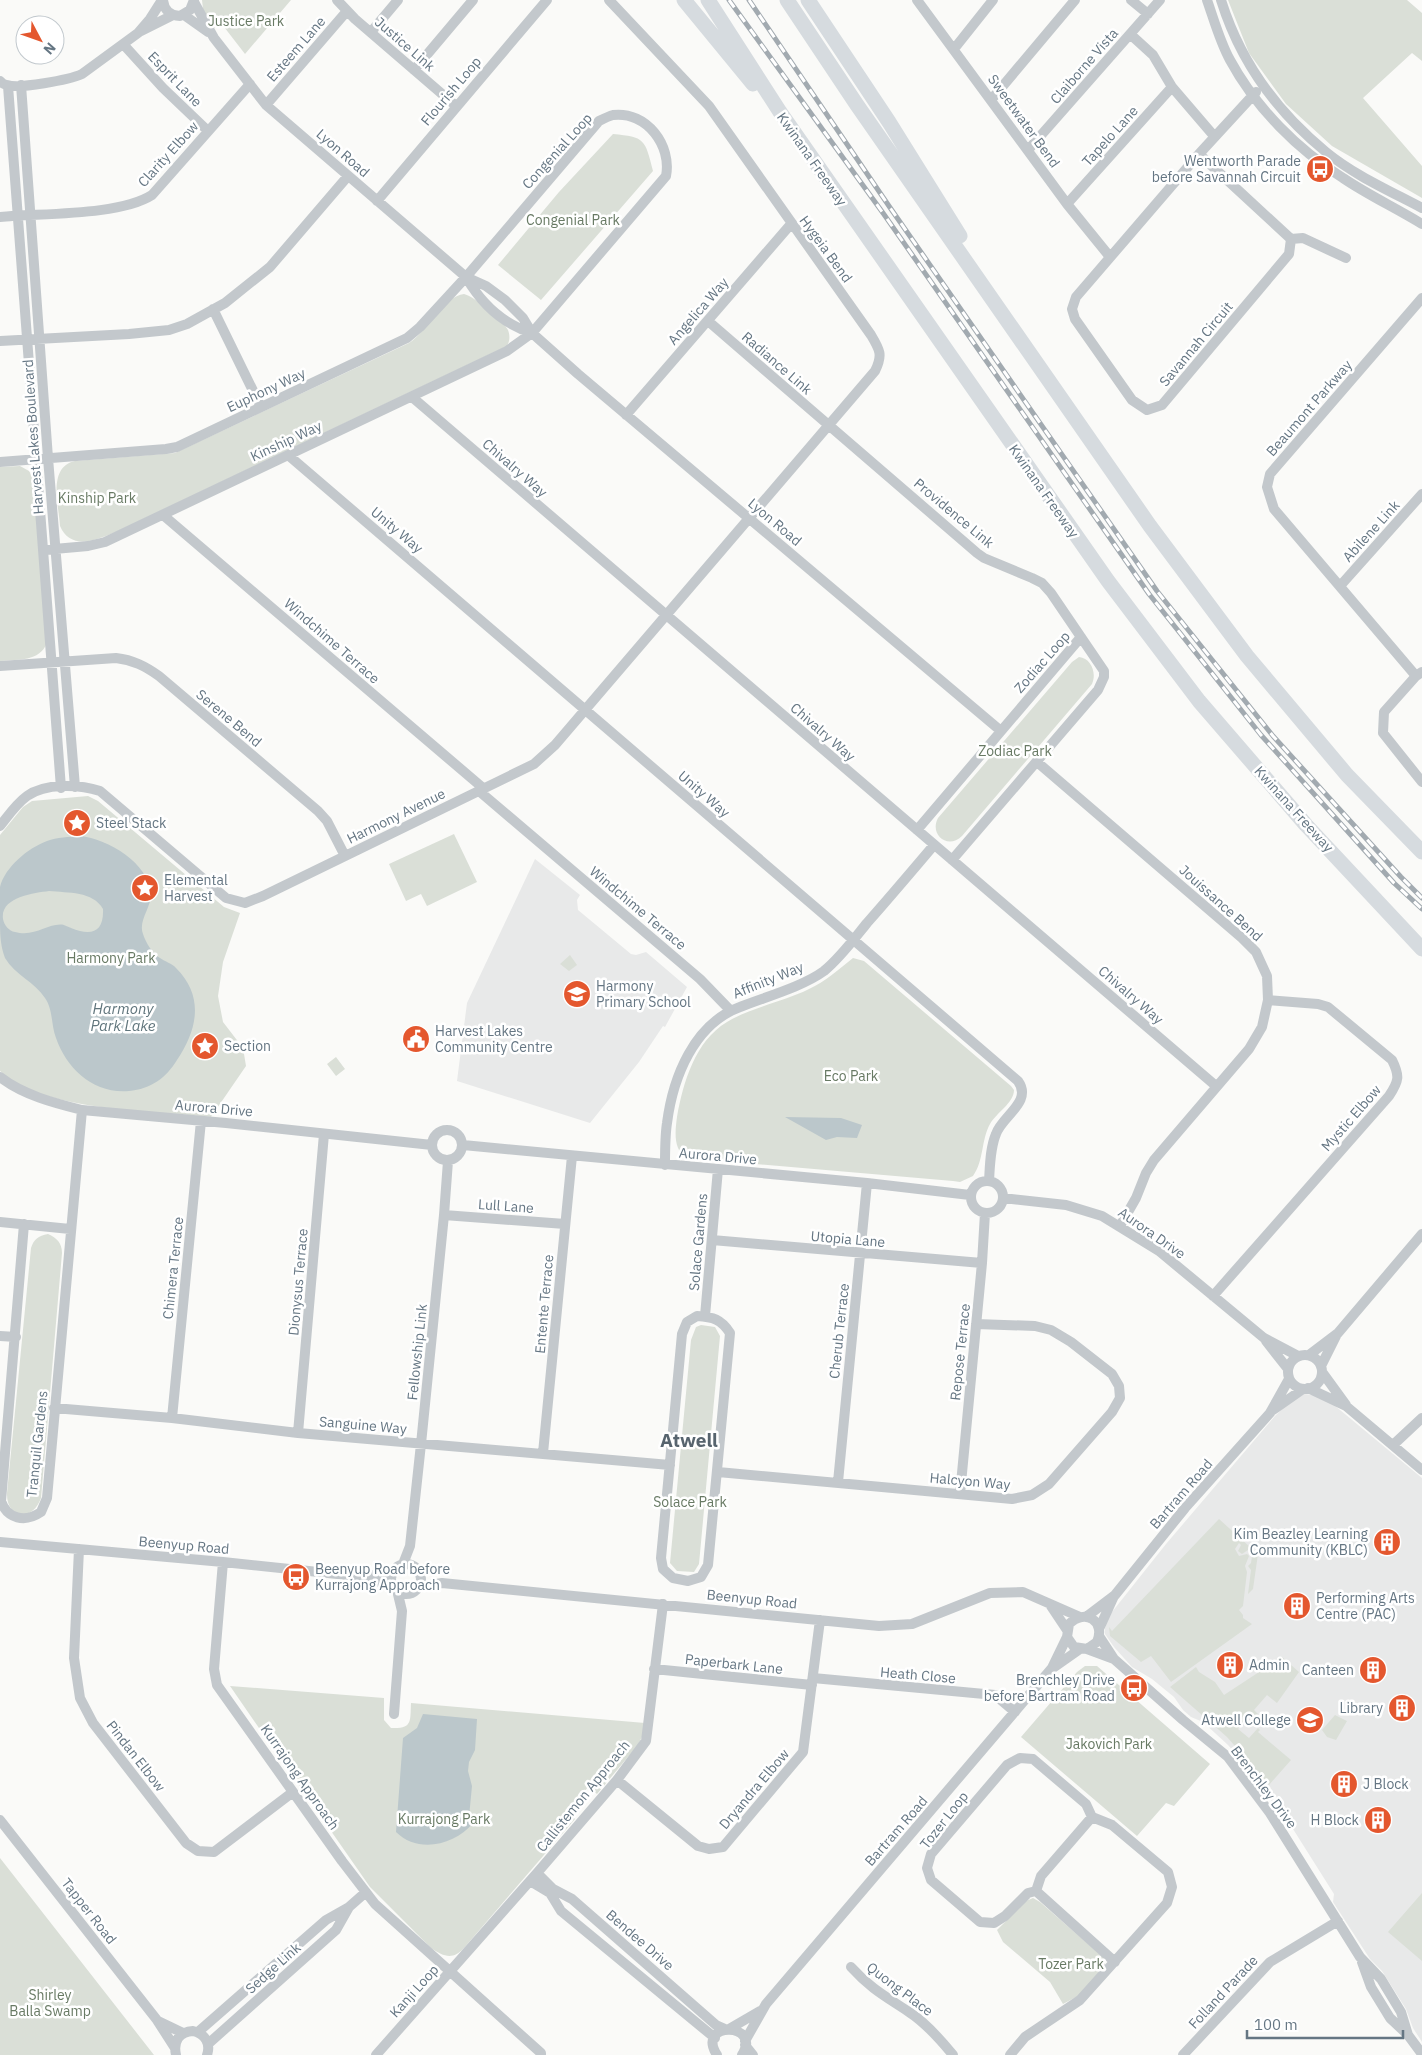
<svg xmlns="http://www.w3.org/2000/svg" width="1422" height="2055" font-family="'IBM Plex Sans',sans-serif">
  <style>
    .built { fill: #e8e9e9 }
    .green { fill: #dadfd7 }
    .water { fill: #bbc7cb; fill-rule: evenodd }
    .lines { fill: none; stroke-linecap: round; stroke-linejoin: round }
    .minor { stroke: #c3c8cc; stroke-width: 10 }
    .highway { stroke: #d6dbdf; stroke-width: 15 }
    .rail-casing { stroke: #a2aab0; stroke-width: 5 }
    .rail { stroke: #fff; stroke-width: 3; stroke-dasharray: 9; stroke-linecap: butt }
    .labels { text-anchor: middle; dominant-baseline: central; stroke-width: 5; stroke-linejoin: round; paint-order: stroke }
    .park-label { font-size: 14px; fill: #687a64; stroke: #fff }
    .street-label { font-size: 14px; fill: #657683; stroke: #fff }
    .poi-label { font-size: 14px; fill: #657683; stroke: #fff; text-anchor: start }
    .water-label { font-size: 15px; font-style: italic; fill: #60757c; stroke: #fff }
    .district-label { font-size: 19px; font-weight: bold; fill: #57646e; stroke: #fff }
  </style>
  <rect width="100%" height="100%" fill="#fafaf8"/>
  <path class="built" d="M535 859 580 895 577 900 578 910 631 954 636 955 646 952 687 987 665 1027 663 1026 639 1062 590 1123 457 1081 467 1003Z
    M1304 1394 1315 1395 1334 1405 1422 1478V2042L1413 2028 1406 2009 1382 1971 1370 1959 1333 1902 1334 1894 1293 1829 1284 1823 1265 1789 1253 1774 1228 1745 1203 1722 1191 1717 1183 1710 1174 1697 1152 1679 1132 1667 1114 1647 1105 1634V1628L1108 1617 1166 1544 1275 1416 1285 1406Z"/>
  <path class="green" d="M202 0H291L245 54 221 23 214 28 203 9Z
    M1228 0H1407L1422 13V61L1412 53 1363 98 1422 166V198L1332 146 1286 104 1249 53Z
    M613 134C645 137 645 139 653 171L541 300 498 265 559 192Z
    M464 294C474 296 504 321 508 330 510 335 510 341 507 346L118 531C99 539 71 552 60 526 59 506 47 467 75 461L175 453 409 343C427 332 444 296 464 294Z
    M20 466 29 471 35 481 47 643C39 662 19 659 0 661V467Z
    M1079 657C1091 658 1097 673 1092 684L962 836C948 850 929 835 938 818L1072 662Z
    M88 796 98 801 224 907 240 913 223 962 218 996 223 1022 243 1048 246 1066 211 1117C152 1111 67 1111 15 1083 10 1081 5 1075 0 1071V835L23 807 32 801Z
    M454 834 477 882 427 906 421 894 406 901 389 864Z
    M570 955 577 965 569 971 560 964Z
    M853 958 864 961 1011 1086 1014 1090C1014 1103 996 1113 990 1124 981 1140 984 1161 973 1176L960 1182 953 1181 687 1158C673 1150 675 1132 677 1117 683 1083 695 1041 727 1022 752 1007 783 1002 809 989 825 982 839 969 853 958Z
    M336 1057 345 1069 336 1076 327 1064Z
    M48 1234C57 1238 62 1243 62 1253L41 1498C32 1523 6 1518 7 1493L31 1248C34 1239 38 1236 48 1234Z
    M701 1325 715 1327 720 1336 699 1564 694 1572 677 1571 670 1563 691 1340 696 1327Z
    M1219 1519 1250 1547 1249 1551 1248 1550 1242 1554 1238 1551 1241 1545 1239 1543 1235 1549 1239 1556 1247 1554 1249 1556 1245 1566 1247 1572 1243 1606 1239 1610 1243 1615V1618L1252 1624 1171 1682 1151 1656 1141 1662 1110 1636 1109 1627 1112 1631Z
    M1253 1549 1258 1554 1253 1589 1248 1594 1251 1570 1248 1566 1251 1563Z
    M1282 1657 1299 1672 1277 1703 1267 1695 1254 1710 1264 1720 1261 1723 1251 1714 1238 1729 1249 1738 1258 1728 1260 1730 1258 1732 1291 1760 1269 1785 1227 1737 1170 1687 1196 1667 1199 1672 1215 1682 1224 1695Z
    M1085 1666H1097L1210 1764 1174 1806 1166 1803 1137 1836 1021 1737 1077 1672Z
    M230 1686 384 1698V1720L391 1728C413 1729 410 1721 411 1703L645 1723 642 1737 638 1745 597 1794 588 1787 568 1812 575 1819 464 1948C453 1960 444 1957 431 1948L370 1887 285 1765 291 1760 275 1738 268 1741Z
    M1335 1715 1347 1721 1336 1740 1327 1737 1322 1730Z
    M0 1858 154 2055H0Z
    M1422 1893V1961L1388 1932Z
    M1033 1898 1040 1902 1104 1958 1105 1967 1078 1996 1063 2004 1050 1982 1003 1942 997 1930 1026 1901Z"/>
  <path class="water" d="M80 836C108 839 149 863 151 894 151 908 138 921 143 934 146 943 152 953 160 958 165 962 172 963 176 968 205 997 197 1030 177 1060 166 1078 151 1089 129 1091 93 1094 67 1069 56 1038 51 1025 53 1009 45 998 35 982 15 975 5 958 0 945 0 932 0 918 0 908 0 896 0 887 5 867 28 848 47 841 57 837 69 837 80 836ZM49 891C68 893 93 891 103 909 104 933 91 936 71 928 71 928 64 925 64 925 49 922 35 938 15 932 9 931 4 925 3 919 0 897 34 893 49 891Z
    M785 1117 841 1118 862 1125 857 1138 837 1137 826 1140Z
    M423 1714 477 1719 475 1750 469 1762 468 1771 472 1786 469 1817 473 1823C455 1845 418 1854 396 1832L403 1738 417 1728Z"/>
  <g class="lines">
    <path class="minor" d="M163 0C164 10 170 16 180 16L190 10 194 0
      M337 0 355 19 456 106
      M917 0 1067 204 1110 257
      M1131 0 1148 14
      M1207 0C1214 20 1220 42 1230 60 1256 108 1298 150 1343 178 1368 195 1396 208 1422 224
      M1221 0C1240 61 1277 112 1326 152 1354 175 1390 191 1422 208
      M194 2 214 38 266 105 466 277 486 286 505 300 523 318 532 333 578 374 1001 731
      M184 15 208 32
      M141 31 173 15
      M371 32 398 0
      M1130 34 1153 55 1172 87 1214 136
      M123 44 163 88 208 131
      M954 49 993 0
      M414 70 473 0
      M0 81C2 83 4 85 7 85 19 89 69 80 82 74L138 33 150 19 162 0
      M21 85 48 458 75 787
      M8 86 61 788
      M1256 92 1199 154 1291 239 1303 238 1346 258
      M991 100 1075 0
      M266 105 347 11
      M1028 150 1160 0
      M1199 154 1076 297 1072 309 1075 319 1132 400 1147 410 1162 405 1289 254 1291 239
      M377 201 547 0
      M1067 204 1172 87
      M0 217C41 213 119 216 152 195L250 84
      M466 277C481 303 503 324 532 333
      M213 309 261 407
      M708 321 977 553 984 558 1032 578 1042 583 1051 593 1104 671V677L1098 690 952 860
      M0 341 129 334 169 330 187 324 225 303 270 267 348 176
      M412 397 1216 1086
      M626 415 791 224
      M288 455 1018 1081C1033 1102 1002 1116 996 1134 990 1148 990 1166 989 1181
      M0 462 166 449 177 447 407 338 420 327 466 277 599 121C603 119 609 116 613 115 647 111 672 146 666 176L532 333 507 351 105 542 88 546 43 550
      M163 515 483 788
      M1340 586 1422 494
      M0 666 116 658C133 660 145 666 159 676L318 811 327 821 345 856
      M1422 672 1416 676 1384 712 1383 733 1422 782
      M1416 676 1274 509 1267 487 1270 474 1422 298
      M1037 762 1242 938 1256 952 1267 976 1268 1000 1262 1027 1249 1049 1154 1160 1146 1173 1136 1198 1120 1226
      M479 791 700 979 730 1010
      M0 826C8 816 16 804 27 796 45 783 79 784 100 791L226 898 245 903 263 896 534 764 555 745 875 371C883 355 880 350 871 335L709 106 609 0
      M917 830 1081 637
      M0 1077C23 1095 54 1103 82 1110L226 1123 432 1145
      M432 1145a15 15 0 1 1 30 0a15 15 0 1 1-30 0Z
      M463 1145 867 1183 970 1195
      M665 1165C665 1151 665 1136 667 1123 673 1077 694 1024 740 1007 765 997 802 987 824 971 840 958 854 939 867 923 890 897 912 871 934 845
      M971 1197a16 16 0 1 1 32 0a16 16 0 1 1-32 0Z
      M1003 1198 1066 1205 1102 1216 1159 1251 1264 1338 1298 1356
      M444 1215 565 1224
      M0 1222 70 1229
      M24 1224 1 1501C7 1519 25 1523 41 1512L47 1498 82 1110
      M712 1240 982 1263
      M1213 1296 1389 1096C1399 1081 1400 1076 1392 1060L1328 1007 1318 1004 1268 1000
      M697 1316C713 1317 721 1319 730 1333L708 1565 701 1577 688 1581 673 1578 663 1569 661 1558 682 1334 687 1322Z
      M705 1316 718 1169
      M0 1336 16 1337
      M1266 1341 1288 1369
      M1309 1355 1338 1333 1422 1234
      M1288 1372a17 17 0 1 1 34 0a17 17 0 1 1-34 0Z
      M1321 1366 1336 1336
      M1322 1372 1346 1405
      M1308 1388 1346 1406 1422 1470
      M54 1408 172 1418 298 1433 670 1465
      M1273 1410 1303 1389
      M172 1418 201 1121
      M298 1433 324 1134
      M1393 1445 1422 1418
      M543 1453 572 1156
      M718 1472 1012 1499 1032 1495 1049 1484 1112 1412 1120 1398 1119 1386 1112 1374 1071 1342 1051 1330 1035 1326 976 1324
      M838 1482 867 1183
      M960 1494 982 1263 985 1213
      M0 1542 223 1562 366 1577 394 1587
      M79 1549 74 1658 80 1698 93 1723 186 1843 198 1851 214 1852 293 1792
      M223 1562 214 1669 217 1685 342 1861 375 1904 541 2053V2055
      M403 1564 410 1546 421 1444 444 1215 448 1161
      M391 1579a15 15 0 1 1 30 0a15 15 0 1 1-30 0Z
      M366 1577 395 1569
      M418 1587 442 1583 879 1626 912 1624 990 1593 1023 1592 1080 1617
      M1051 1606 1067 1630
      M1086 1617 1115 1595 1185 1508 1270 1413 1289 1379
      M1099 1629 1114 1596
      M1099 1636 1114 1659 1183 1720 1228 1757 1270 1813 1360 1957 1381 1979 1401 2012 1408 2035
      M1087 1649 1114 1659
      M1053 1668 1080 1649
      M654 1669 812 1685
      M813 1678 995 1695 1015 1712
      M394 1714 402 1611 397 1590
      M617 1780 698 1846 709 1849 723 1847 803 1752 820 1620
      M0 1820 157 2020 175 2048
      M537 1873 553 1889 572 1899 716 2025 725 2029
      M530 1881 550 1893 561 1911 715 2038
      M1036 1891 1028 1893 1005 1916 994 1923 980 1922 931 1880 927 1868 931 1854 1007 1765 1020 1758 1033 1759 1086 1804 1092 1817
      M1362 1962 1371 1987 1390 2018 1408 2035 1422 2054
      M851 1967C871 1989 885 1996 909 2012 926 2023 940 2039 953 2055
      M158 2021 183 2033
      M729 2029 760 2011
      M198 2032 326 1920 349 1907 366 1892
      M745 2041 766 2004 1052 1668 1067 1637 1069 1624C1085 1608 1106 1621 1097 1642L1087 1649 1074 1647 1067 1637
      M208 2044 336 1930 349 1907
      M745 2045 753 2055
      M176 2055C173 2041 179 2032 193 2031 205 2034 211 2043 207 2055
      M376 2055 537 1873 617 1780 646 1741 663 1604
      M717 2055C695 2021 763 2022 742 2055
      M1010 2055 1025 2037 1080 2000 1167 1903 1172 1887 1168 1872 1112 1825 1092 1817 1041 1876 1036 1891 1115 1962
      M1183 2055 1270 1962 1338 1921"/>
    <path class="highway" d="M684 0 753 84
      M708 0 780 112 1108 581 1199 701 1306 825 1422 949
      M787 0 857 105 1150 526 1247 656 1347 775 1422 852
      M808 0 889 122 960 236"/>
    <g class="rail-casing">
      <path id="rail" d="M729 0 883 213 1149 594 1261 735 1394 883 1422 909
        M749 0 891 209 1157 591 1273 736 1401 877 1422 898"/>
    </g>
    <use href="#rail" class="rail"/>
  </g>
  <defs>
    <g id="bus-disc" transform="scale(1.4375)"><circle r="9.5" fill="#e4572e" stroke="#fff"/><path d="M-5-6H5V4H4V6H2V4H-2V6H-4V4H-5ZM-3.5-4V0h7V-4ZM-3.5 1.2v1.5H-2V1.2ZM2 1.2v1.5H3.5V1.2Z" fill="#fff"/></g>
    <g id="sight-disc" transform="scale(1.4375)"><circle r="9.5" fill="#e4572e" stroke="#fff"/><path d="M0-6L1.8-2.2L6-1.7L2.9 1.2L3.7 5.4L0 3.3L-3.7 5.4L-2.9 1.2L-6-1.7L-1.8-2.2Z" fill="#fff"/></g>
    <g id="school-disc" transform="scale(1.4375)"><circle r="9.5" fill="#e4572e" stroke="#fff"/><path d="M0-5L7-2L0 1L-7-2ZM-4 1L0 2.5L4 1V4Q0 6-4 4Z" fill="#fff"/></g>
    <g id="civic-disc" transform="scale(1.4375)"><circle r="9.5" fill="#e4572e" stroke="#fff"/><path d="M-.6-6.5H3V-4.5H.6V-3L4-1V1h2V6H-6V1h2V-1L-.6-3ZM-1.2 2.5V6h2.4V2.5Z" fill="#fff"/></g>
    <g id="building-disc" transform="scale(1.4375)"><circle r="9.5" fill="#e4572e" stroke="#fff"/><path d="M-4-6H4V6H1V3H-1V6H-4ZM-2.5-4.3h1.7v1.8h-1.7ZM.8-4.3h1.7v1.8H.8ZM-2.5-1h1.7V.8h-1.7ZM.8-1h1.7V.8H.8Z" fill="#fff"/></g>
  </defs>
  <g fill-rule="evenodd">
    <use href="#bus-disc" x="1320" y="169"/>
    <use href="#sight-disc" x="77" y="823"/>
    <use href="#sight-disc" x="145" y="888"/>
    <use href="#school-disc" x="577" y="994"/>
    <use href="#civic-disc" x="416" y="1039"/>
    <use href="#sight-disc" x="205" y="1046"/>
    <use href="#building-disc" x="1387" y="1542"/>
    <use href="#bus-disc" x="296" y="1577"/>
    <use href="#building-disc" x="1297" y="1606"/>
    <use href="#building-disc" x="1230" y="1665"/>
    <use href="#building-disc" x="1373" y="1670"/>
    <use href="#bus-disc" x="1134" y="1688"/>
    <use href="#building-disc" x="1402" y="1708"/>
    <use href="#school-disc" x="1310" y="1720"/>
    <use href="#building-disc" x="1344" y="1784"/>
    <use href="#building-disc" x="1378" y="1820"/>
  </g>
  <g class="labels">
    <g class="park-label">
      <text x="246" y="21">Justice Park</text>
      <text x="573" y="220">Congenial Park</text>
      <text x="97" y="498">Kinship Park</text>
      <text x="1015" y="751">Zodiac Park</text>
      <text x="111" y="958">Harmony Park</text>
      <text x="851" y="1076">Eco Park</text>
      <text x="690" y="1502">Solace Park</text>
      <text x="1109" y="1744">Jakovich Park</text>
      <text x="444" y="1819">Kurrajong Park</text>
      <text x="1071" y="1964">Tozer Park</text>
      <text x="50" y="1995">Shirley<tspan x="50" dy="16">Balla Swamp</tspan></text>
    </g>
    <g class="street-label">
      <text transform="translate(405 44) rotate(41)">Justice Link</text>
      <text transform="translate(296 49) rotate(-49)">Esteem Lane</text>
      <text transform="translate(1084 66) rotate(-49)">Claiborne Vista</text>
      <text transform="translate(175 79) rotate(46)">Esprit Lane</text>
      <text transform="translate(451 91) rotate(-50)">Flourish Loop</text>
      <text transform="translate(1024 121) rotate(54)">Sweetwater Bend</text>
      <text transform="translate(1110 136) rotate(-48)">Tapelo Lane</text>
      <text transform="translate(557 151) rotate(-48)">Congenial Loop</text>
      <text transform="translate(343 153) rotate(41)">Lyon Road</text>
      <text transform="translate(168 154) rotate(-48)">Clarity Elbow</text>
      <text transform="translate(812 159) rotate(55)">Kwinana Freeway</text>
      <text transform="translate(826 249) rotate(54)">Hygeia Bend</text>
      <text transform="translate(698 311) rotate(-49)">Angelica Way</text>
      <text transform="translate(1196 344) rotate(-50)">Savannah Circuit</text>
      <text transform="translate(777 363) rotate(41)">Radiance Link</text>
      <text transform="translate(266 390) rotate(-25)">Euphony Way</text>
      <text transform="translate(1309 408) rotate(-49)">Beaumont Parkway</text>
      <text transform="translate(33 437) rotate(-94)">Harvest Lakes Boulevard</text>
      <text transform="translate(286 441) rotate(-25)">Kinship Way</text>
      <text transform="translate(515 468) rotate(41)">Chivalry Way</text>
      <text transform="translate(1044 491) rotate(55)">Kwinana Freeway</text>
      <text transform="translate(954 513) rotate(40)">Providence Link</text>
      <text transform="translate(775 522) rotate(40)">Lyon Road</text>
      <text transform="translate(397 530) rotate(40)">Unity Way</text>
      <text transform="translate(1371 531) rotate(-48)">Abilene Link</text>
      <text transform="translate(332 641) rotate(41)">Windchime Terrace</text>
      <text transform="translate(1042 662) rotate(-49)">Zodiac Loop</text>
      <text transform="translate(229 718) rotate(40)">Serene Bend</text>
      <text transform="translate(823 732) rotate(41)">Chivalry Way</text>
      <text transform="translate(704 794) rotate(41)">Unity Way</text>
      <text transform="translate(1294 809) rotate(48)">Kwinana Freeway</text>
      <text transform="translate(396 816) rotate(-26)">Harmony Avenue</text>
      <text transform="translate(1221 903) rotate(42)">Jouissance Bend</text>
      <text transform="translate(638 908) rotate(40)">Windchime Terrace</text>
      <text transform="translate(768 980) rotate(-22)">Affinity Way</text>
      <text transform="translate(1131 995) rotate(41)">Chivalry Way</text>
      <text transform="translate(214 1108) rotate(5)">Aurora Drive</text>
      <text transform="translate(1351 1118) rotate(-49)">Mystic Elbow</text>
      <text transform="translate(718 1156) rotate(5)">Aurora Drive</text>
      <text transform="translate(506 1206) rotate(4)">Lull Lane</text>
      <text transform="translate(1152 1233) rotate(35)">Aurora Drive</text>
      <text transform="translate(848 1239) rotate(5)">Utopia Lane</text>
      <text transform="translate(698 1242) rotate(-85)">Solace Gardens</text>
      <text transform="translate(173 1268) rotate(-84)">Chimera Terrace</text>
      <text transform="translate(298 1282) rotate(-85)">Dionysus Terrace</text>
      <text transform="translate(544 1304) rotate(-85)">Entente Terrace</text>
      <text transform="translate(839 1331) rotate(-84)">Cherub Terrace</text>
      <text transform="translate(417 1352) rotate(-84)">Fellowship Link</text>
      <text transform="translate(960 1352) rotate(-84)">Repose Terrace</text>
      <text transform="translate(363 1425) rotate(5)">Sanguine Way</text>
      <text transform="translate(37 1444) rotate(-84)">Tranquil Gardens</text>
      <text transform="translate(970 1481) rotate(5)">Halcyon Way</text>
      <text transform="translate(1181 1494) rotate(-49)">Bartram Road</text>
      <text transform="translate(184 1545) rotate(5)">Beenyup Road</text>
      <text transform="translate(752 1599) rotate(6)">Beenyup Road</text>
      <text transform="translate(734 1664) rotate(6)">Paperbark Lane</text>
      <text transform="translate(918 1675) rotate(5)">Heath Close</text>
      <text transform="translate(136 1756) rotate(52)">Pindan Elbow</text>
      <text transform="translate(300 1777) rotate(55)">Kurrajong Approach</text>
      <text transform="translate(1264 1787) rotate(53)">Brenchley Drive</text>
      <text transform="translate(754 1789) rotate(-50)">Dryandra Elbow</text>
      <text transform="translate(583 1796) rotate(-51)">Callistemon Approach</text>
      <text transform="translate(944 1820) rotate(-52)">Tozer Loop</text>
      <text transform="translate(896 1831) rotate(-49)">Bartram Road</text>
      <text transform="translate(89 1911) rotate(52)">Tapper Road</text>
      <text transform="translate(640 1940) rotate(41)">Bendee Drive</text>
      <text transform="translate(273 1968) rotate(-42)">Sedge Link</text>
      <text transform="translate(900 1989) rotate(37)">Quong Place</text>
      <text transform="translate(414 1991) rotate(-48)">Kanji Loop</text>
      <text transform="translate(1223 1992) rotate(-47)">Folland Parade</text>
    </g>
    <g class="poi-label">
      <text x="1301" y="161" text-anchor="end">Wentworth Parade<tspan x="1301" dy="16">before Savannah Circuit</tspan></text>
      <text x="96" y="823">Steel Stack</text>
      <text x="164" y="880">Elemental<tspan x="164" dy="16">Harvest</tspan></text>
      <text x="596" y="986">Harmony<tspan x="596" dy="16">Primary School</tspan></text>
      <text x="435" y="1031">Harvest Lakes<tspan x="435" dy="16">Community Centre</tspan></text>
      <text x="224" y="1046">Section</text>
      <text x="1368" y="1534" text-anchor="end">Kim Beazley Learning<tspan x="1368" dy="16">Community (KBLC)</tspan></text>
      <text x="315" y="1569">Beenyup Road before<tspan x="315" dy="16">Kurrajong Approach</tspan></text>
      <text x="1316" y="1598">Performing Arts<tspan x="1316" dy="16">Centre (PAC)</tspan></text>
      <text x="1249" y="1665">Admin</text>
      <text x="1354" y="1670" text-anchor="end">Canteen</text>
      <text x="1115" y="1680" text-anchor="end">Brenchley Drive<tspan x="1115" dy="16">before Bartram Road</tspan></text>
      <text x="1383" y="1708" text-anchor="end">Library</text>
      <text x="1291" y="1720" text-anchor="end">Atwell College</text>
      <text x="1363" y="1784">J Block</text>
      <text x="1359" y="1820" text-anchor="end">H Block</text>
    </g>
    <g class="water-label">
      <text x="123" y="1008">Harmony<tspan x="123" dy="17">Park Lake</tspan></text>
    </g>
    <g class="district-label">
      <text x="689" y="1440">Atwell</text>
    </g>
  </g>
  <g transform="translate(40 40) rotate(131)"><circle r="24" fill="#ffffff" stroke="#c1c8cd"/>
  <path d="M0-4L9 19L0 12L-9 19Z" fill="#e4572e"/>
  <text y="-8" font-size="14" font-weight="bold" text-anchor="middle" fill="#657683">N</text>
  </g>
  <path d="M1247 2030v8h156v-8" fill="none" stroke="#657683" stroke-width="2.5"/>
  <text x="1254" y="2030" font-size="15" fill="#657683" stroke="#ffffff" stroke-width="4" paint-order="stroke">100 m</text>
</svg>
